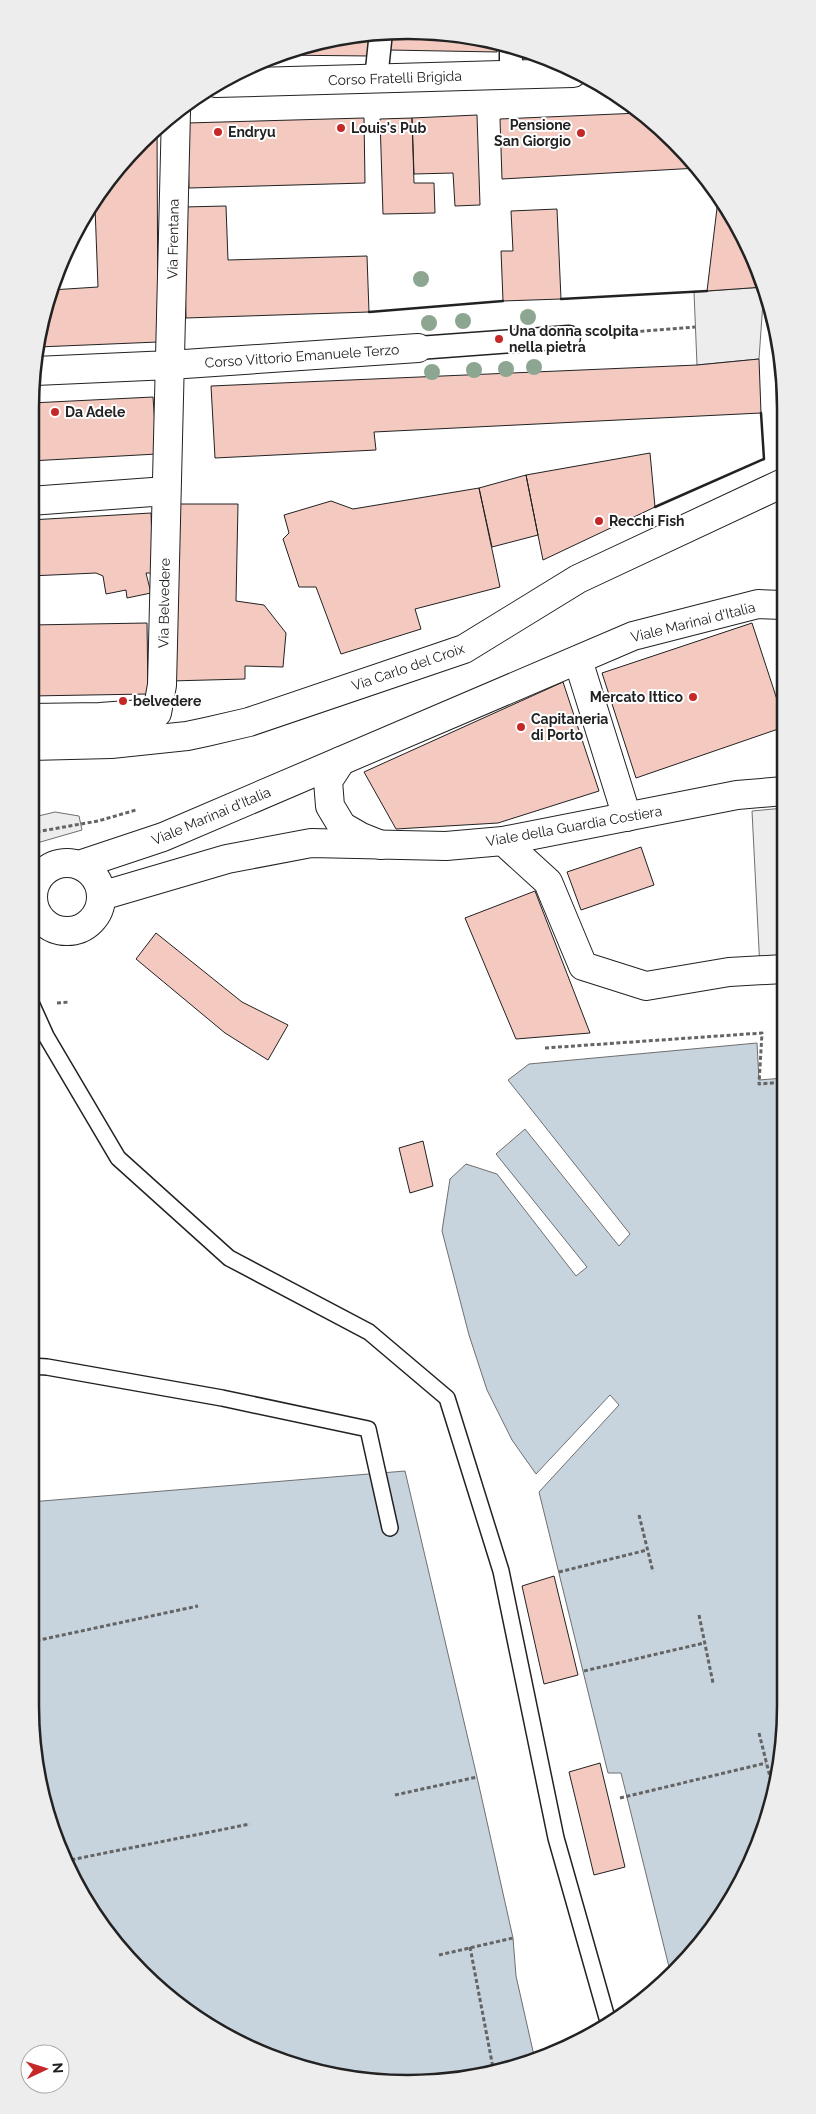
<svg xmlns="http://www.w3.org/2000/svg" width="816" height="2114" font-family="Raleway,sans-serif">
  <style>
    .parking { fill: #ededed; stroke: #6f6f6f }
    .water { fill: #c7d3dd; stroke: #6f6f6f }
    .building { fill: #f3c9c0; stroke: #222 }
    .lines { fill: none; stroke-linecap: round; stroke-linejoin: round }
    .service-casing { stroke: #222; stroke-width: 18 }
    .pedestrian-casing { stroke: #222; stroke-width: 25 }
    .minor-casing { stroke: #222; stroke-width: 30 }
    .tertiary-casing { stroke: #222; stroke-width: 30 }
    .secondary-casing { stroke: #222; stroke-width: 30 }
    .path { stroke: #646464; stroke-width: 3; stroke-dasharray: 4 2.5; stroke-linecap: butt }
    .service { stroke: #fff; stroke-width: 15 }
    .pedestrian { stroke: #fff; stroke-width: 22 }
    .minor { stroke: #fff; stroke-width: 28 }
    .tertiary { stroke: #fff; stroke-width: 28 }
    .secondary { stroke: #fff; stroke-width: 28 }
    .wall { stroke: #222; stroke-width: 2.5 }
    .tree { fill: #8da692 }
    .poi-dot { fill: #c62828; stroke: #fff; stroke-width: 2 }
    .labels { text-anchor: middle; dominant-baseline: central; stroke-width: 4; stroke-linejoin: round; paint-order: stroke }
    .street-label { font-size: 14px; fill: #222; stroke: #fff }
    .poi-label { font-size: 14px; font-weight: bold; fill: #222; stroke: #fff; text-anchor: start }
    .rim { fill: none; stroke: #222; stroke-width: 2.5 }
  </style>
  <rect width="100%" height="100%" fill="#fff"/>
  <path class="parking" d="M764 287 759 359 697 365 694 292Z
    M784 808V966L760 969 752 811Z
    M55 812 79 816 82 830 30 845V818Z"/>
  <path class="water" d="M757 1043 759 1080 784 1078 786 1706 773 1804 747 1873 708 1936 670 1971 621 1773H608L539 1492 619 1405 610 1395 536 1474 512 1440 487 1390 469 1335 442 1231 450 1179 466 1164 497 1174 576 1276 587 1267 496 1154 525 1129 619 1246 630 1234 508 1080 529 1064Z
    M405 1471 477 1777 513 1938 516 1976 535 2060 482 2077 358 2081 287 2064 219 2033 124 1955 81 1895 50 1828 30 1706V1502Z"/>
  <path class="building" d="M433 31 497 41V52L389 50 391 32Z
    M359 33H371L370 56 275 55 287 50Z
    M640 113 692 159 698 168 502 179 500 119Z
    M477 115 480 205 455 206 453 173 414 174 412 118Z
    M364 118 365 183 189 188 187 123Z
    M412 118 414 183H434L435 213 383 214 380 119Z
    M157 126 158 342 38 347 43 310 51 290 98 287 95 207H90L108 178Z
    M718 200 757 263 764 287 707 291Z
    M226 206 228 260 367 256 369 312 186 318 183 207Z
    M557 209 561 299 503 301 501 251H513L511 211Z
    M759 359 761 413 374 432 376 450 215 458 211 386 697 365Z
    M153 397 157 454 30 461 31 403Z
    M650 453 655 507 543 560 526 475Z
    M526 475 538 535 492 547 479 488Z
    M479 488 500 587 415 609 421 629 341 654 316 587H299L283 539 289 533 284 515 331 501 353 509Z
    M174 504H238L236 601 264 605 286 633 283 667 245 666V679L170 681Z
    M151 513 153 573H146L151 593 127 598 126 590 106 594 103 576 96 573 30 576V520Z
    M147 623 148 694 30 696V625Z
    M752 623 784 721V727L636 778 602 673Z
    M563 682 599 791 498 823 396 829 364 772Z
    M641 847 654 885 581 910 567 872Z
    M535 891 590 1033 516 1039 465 918Z
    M156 933 242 1002 288 1025 268 1060 225 1033 136 959Z
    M423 1141 433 1186 410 1193 399 1148Z
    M554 1576 578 1675 544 1684 522 1586Z
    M600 1763 625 1867 594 1875 569 1772Z"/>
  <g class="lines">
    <g class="service-casing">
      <path id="service" d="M32 1005 46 1036 118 1158 229 1258 369 1332 447 1398 501 1571 556 1838 609 2025
        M30 1366 47 1367 222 1398 368 1429 390 1528"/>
    </g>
    <g class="pedestrian-casing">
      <path id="pedestrian" d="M511 75V45
        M376 79 381 32
        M418 348 569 337"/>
    </g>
    <g class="minor-casing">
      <path id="minor" d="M35 371 170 365 418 348
        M30 501 166 491
        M578 660 627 817
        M30 718 100 717 157 713 162 685 176 112
        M30 746 111 744 187 736 206 732 249 722 464 649 578 579 783 483
        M341 761 328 781 330 806 342 826 361 837 381 845
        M503 841 548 882 583 966 646 986 729 972 784 969"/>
    </g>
    <g class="tertiary-casing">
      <path id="tertiary" d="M216 83 573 73"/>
    </g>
    <g class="secondary-casing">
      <path id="secondary" d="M33 897a34 34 0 1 1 68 0a34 34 0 1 1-68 0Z
        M79 865 163 837 633 636 758 604 783 605
        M101 896 227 859 311 843 446 846 503 841 737 795 784 791"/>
    </g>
    <path class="path" d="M595 335 695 327
      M30 833 98 821 136 810
      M57 1003 69 1002
      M545 1048 762 1033 759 1084 784 1082
      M639 1515 653 1572
      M559 1572 647 1550
      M699 1615 713 1683
      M30 1642 198 1606
      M584 1671 704 1643
      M759 1733 774 1793
      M395 1795 477 1777
      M620 1798 766 1763
      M65 1861 250 1824
      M470 1947 494 2073
      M439 1955 513 1938"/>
    <use href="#service" class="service"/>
    <use href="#pedestrian" class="pedestrian"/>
    <use href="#minor" class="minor"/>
    <use href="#tertiary" class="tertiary"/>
    <use href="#secondary" class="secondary"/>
    <path class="wall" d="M561 299 707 291
      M369 312 503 301
      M655 507 764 459 761 413"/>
  </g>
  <g class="tree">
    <circle cx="421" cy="279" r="8"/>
    <circle cx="528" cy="317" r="8"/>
    <circle cx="463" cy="321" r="8"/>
    <circle cx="429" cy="323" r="8"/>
    <circle cx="534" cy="367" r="8"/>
    <circle cx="506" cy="369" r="8"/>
    <circle cx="474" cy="370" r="8"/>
    <circle cx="432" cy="372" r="8"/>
  </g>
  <g class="poi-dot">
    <circle cx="341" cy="128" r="5"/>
    <circle cx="218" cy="132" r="5"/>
    <circle cx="581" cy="133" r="5"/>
    <circle cx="499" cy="339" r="5"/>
    <circle cx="55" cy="412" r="5"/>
    <circle cx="599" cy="521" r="5"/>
    <circle cx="693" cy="697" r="5"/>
    <circle cx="123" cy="701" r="5"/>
    <circle cx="521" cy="727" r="5"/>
  </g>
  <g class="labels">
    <g class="street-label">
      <text transform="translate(395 78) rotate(-2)">Corso Fratelli Brigida</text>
      <text transform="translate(173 239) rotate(-89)">Via Frentana</text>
      <text transform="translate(302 356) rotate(-4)">Corso Vittorio Emanuele Terzo</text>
      <text transform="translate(164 603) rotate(-89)">Via Belvedere</text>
      <text transform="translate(693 622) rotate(-14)">Viale Marinai d'Italia</text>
      <text transform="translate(408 667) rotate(-19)">Via Carlo del Croix</text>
      <text transform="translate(211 816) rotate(-23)">Viale Marinai d'Italia</text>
      <text transform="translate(574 826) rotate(-10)">Viale della Guardia Costiera</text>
    </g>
    <g class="poi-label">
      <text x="571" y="125" text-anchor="end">Pensione<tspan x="571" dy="16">San Giorgio</tspan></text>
      <text x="351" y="128">Louis's Pub</text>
      <text x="228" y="132">Endryu</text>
      <text x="509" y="331">Una donna scolpita<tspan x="509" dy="16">nella pietra</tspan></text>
      <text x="65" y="412">Da Adele</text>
      <text x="609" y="521">Recchi Fish</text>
      <text x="683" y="697" text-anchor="end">Mercato Ittico</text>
      <text x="133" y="701">belvedere</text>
      <text x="531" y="719">Capitaneria<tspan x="531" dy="16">di Porto</tspan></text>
    </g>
  </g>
  <path d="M0 0H816V2114H0ZM408 39H408A369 369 0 0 1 777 408V1706A369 369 0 0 1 408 2075H408A369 369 0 0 1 39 1706V408A369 369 0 0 1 408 39Z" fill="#ededed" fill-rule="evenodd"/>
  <path class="rim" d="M408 39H408A369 369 0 0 1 777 408V1706A369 369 0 0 1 408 2075H408A369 369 0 0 1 39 1706V408A369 369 0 0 1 408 39Z"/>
  <g transform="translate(45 2069) rotate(86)"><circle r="24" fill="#ffffff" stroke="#a7a7a7"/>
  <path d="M0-4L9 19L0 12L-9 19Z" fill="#c62828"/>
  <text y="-8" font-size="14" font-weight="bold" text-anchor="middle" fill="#222222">N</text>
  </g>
</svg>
